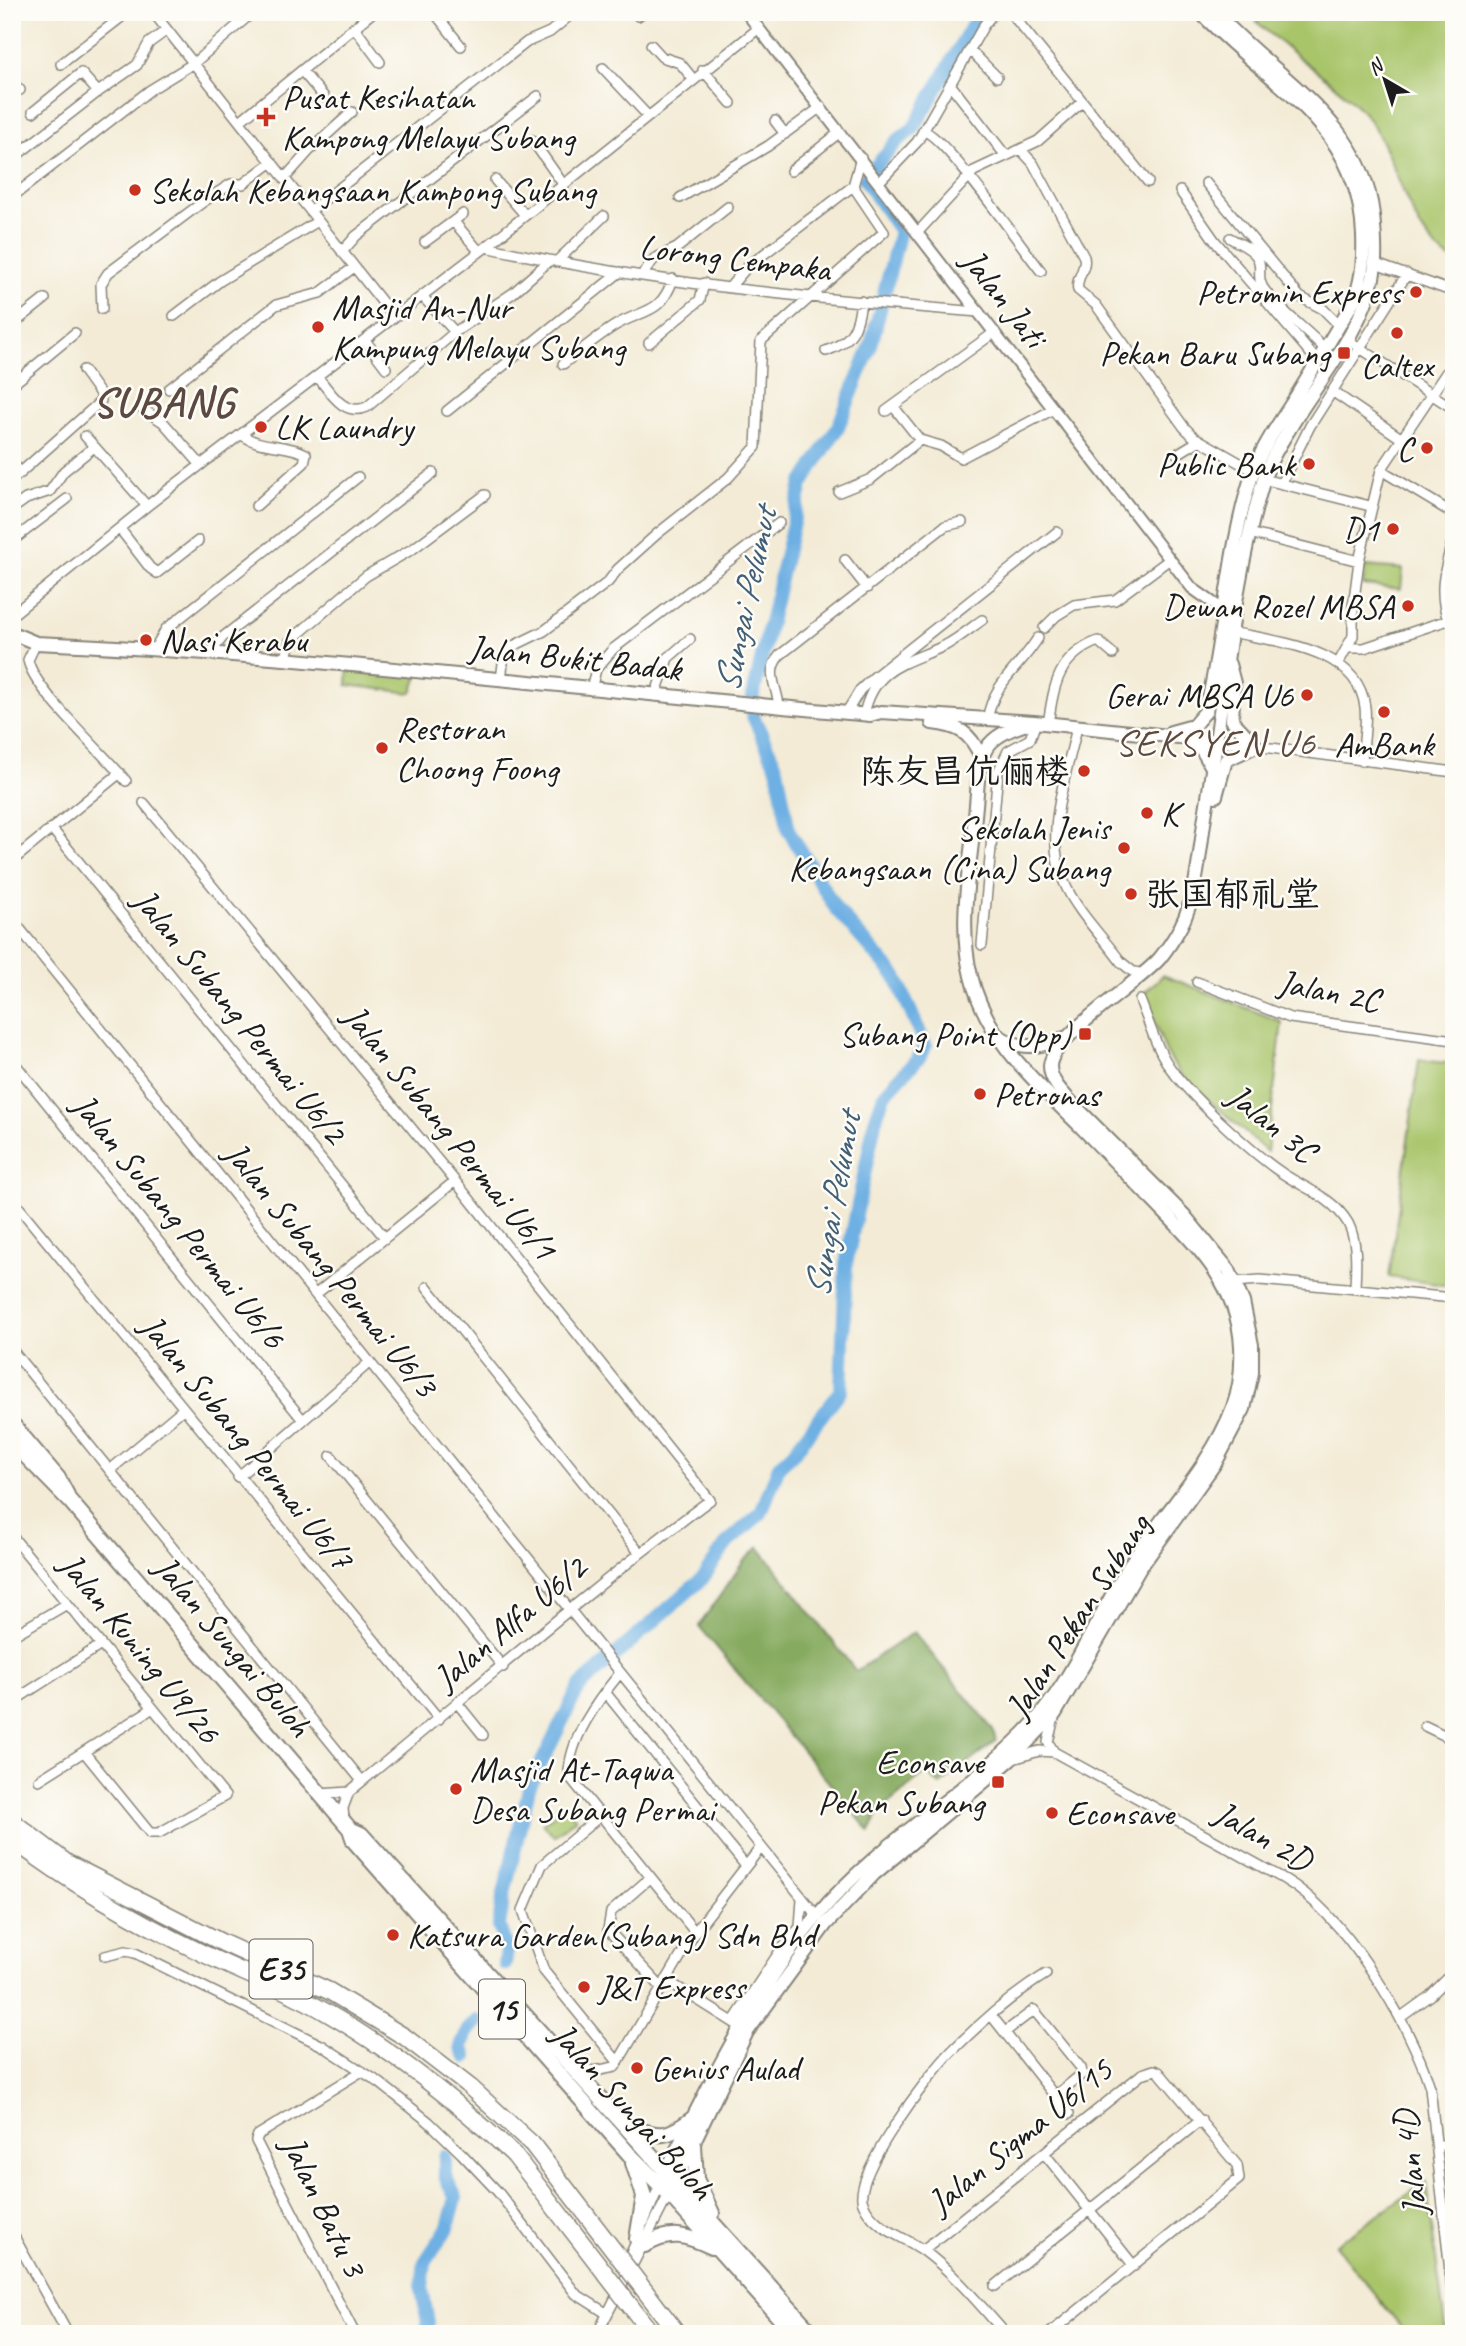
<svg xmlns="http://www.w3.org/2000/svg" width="1466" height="2346" font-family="Caveat,'LXGW WenKai TC',sans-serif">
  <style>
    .green { fill: #a9c56b; stroke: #627044; stroke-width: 2 }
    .forest { fill: #86aa5f; stroke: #51633e; stroke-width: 2 }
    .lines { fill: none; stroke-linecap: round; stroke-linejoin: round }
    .river { stroke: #6eb0e3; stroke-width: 14 }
    .minor-casing { stroke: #888479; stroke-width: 12 }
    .tertiary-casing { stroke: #888479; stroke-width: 14 }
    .secondary-casing { stroke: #888479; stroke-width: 16 }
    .trunk-casing { stroke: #888479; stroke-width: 18 }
    .motorway-casing { stroke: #888479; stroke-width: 19 }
    .minor { stroke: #fff; stroke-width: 9 }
    .tertiary { stroke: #fff; stroke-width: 10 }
    .secondary { stroke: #fff; stroke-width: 12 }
    .trunk { stroke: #fff; stroke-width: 14 }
    .motorway { stroke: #fff; stroke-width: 16 }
    .motorway-bridge-casing { stroke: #888479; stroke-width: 19; stroke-linecap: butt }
    .motorway-bridge { stroke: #fff; stroke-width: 16 }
    .poi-dot { fill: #c8321e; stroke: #fdfcf7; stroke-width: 2.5 }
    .labels { text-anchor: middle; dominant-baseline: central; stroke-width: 5; stroke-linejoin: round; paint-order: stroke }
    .shield { fill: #fdfcf7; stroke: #605f5e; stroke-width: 2 }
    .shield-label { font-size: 33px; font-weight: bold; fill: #1c1c1c }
    .poi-label { font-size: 35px; fill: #1c1c1c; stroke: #fdfcf7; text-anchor: start }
    .street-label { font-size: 35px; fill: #1c1c1c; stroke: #fdfcf7 }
    .water-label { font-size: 37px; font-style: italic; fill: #415f76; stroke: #fdfcf7 }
    .quarter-label { font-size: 38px; letter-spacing: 2px; fill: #5c4941; stroke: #fdfcf7 }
    .district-label { font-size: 42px; font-weight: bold; letter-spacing: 2px; fill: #5c4941; stroke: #fdfcf7 }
  </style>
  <rect width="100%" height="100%" fill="#fdfcf7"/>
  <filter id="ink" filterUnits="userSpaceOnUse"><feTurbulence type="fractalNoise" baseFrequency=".0143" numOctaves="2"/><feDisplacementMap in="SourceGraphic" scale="14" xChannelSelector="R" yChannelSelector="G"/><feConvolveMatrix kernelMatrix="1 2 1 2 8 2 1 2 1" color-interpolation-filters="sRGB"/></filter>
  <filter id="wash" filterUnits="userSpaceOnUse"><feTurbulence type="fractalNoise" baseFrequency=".00686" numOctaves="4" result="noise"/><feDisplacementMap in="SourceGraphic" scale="28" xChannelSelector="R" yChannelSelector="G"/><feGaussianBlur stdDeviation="1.57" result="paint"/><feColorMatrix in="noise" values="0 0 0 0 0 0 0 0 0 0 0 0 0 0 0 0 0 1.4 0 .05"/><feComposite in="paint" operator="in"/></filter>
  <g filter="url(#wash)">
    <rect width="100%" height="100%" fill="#f3ebd6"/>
    <path class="green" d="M1251 12H1454V262C1406 233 1400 164 1370 121 1350 93 1308 66 1281 43 1270 34 1257 25 1251 12Z
      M1365 566 1403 569 1401 589 1363 585Z
      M348 668 418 676 412 693 347 685Z
      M1163 975 1282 1022 1267 1152 1181 1075 1166 1052 1144 993Z
      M1419 1060 1454 1064V1256L1450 1286 1389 1277Z
      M565 1805 576 1818 554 1836 543 1823Z
      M1426 2182 1446 2334H1407L1335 2245Z"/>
    <path class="forest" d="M759 1547 856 1671 914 1632 993 1730 996 1741 940 1785 927 1772 878 1812 870 1832 699 1626 744 1561Z"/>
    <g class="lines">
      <path class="river" d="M505 1964 507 1951 499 1926 503 1898 529 1788 579 1687 702 1579 727 1543 761 1513 779 1466 793 1453 841 1390 846 1264 875 1121 884 1095 920 1056 925 1045 896 977 836 909 789 831 777 768 753 716V696L802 484 838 427 871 345 900 231 865 179 897 141 914 128 980 12
        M466 2057 461 2047 468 2030 477 2021
        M424 2334 428 2323 422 2288 425 2262 448 2227 456 2198 445 2176V2157"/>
    </g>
  </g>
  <g filter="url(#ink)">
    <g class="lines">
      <g class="minor-casing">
        <path id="minor" d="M153 12 394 317
          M434 12 461 46
          M1010 12 1148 182
          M638 16 643 12
          M753 21 762 12
          M354 27 380 62
          M651 45 662 57 680 63 693 79
          M970 50 997 77
          M61 64 128 12
          M603 68 648 116
          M703 70 731 103
          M302 71 324 97
          M12 82 20 90
          M950 84 1006 156
          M33 112 81 73 98 92
          M240 121 373 12
          M775 121 785 134
          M923 131C943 133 1023 249 1041 271
          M12 135 24 149
          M532 140 563 184
          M1021 150 1033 163 1084 257C1087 269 1075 278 1078 290L1096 305 1184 427 1194 437 1254 471
          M12 159 98 92 137 65 149 43 167 30
          M791 171 840 132
          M285 178 309 151 352 112
          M495 180 525 215
          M879 182 917 142 984 25 994 12
          M1206 183 1300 297 1323 309 1339 325
          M1180 191 1215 241 1318 362
          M12 197 150 90 194 63 253 12
          M680 198 768 146 821 107
          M310 211 527 42 550 32 574 12
          M454 222 479 251
          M918 232 974 171 1038 141 1082 102
          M1230 238C1238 243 1252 248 1257 257 1264 268 1254 278 1266 292 1283 313 1306 329 1325 349
          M425 242 463 214
          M486 247C647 283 814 299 979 312
          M342 252 356 236 538 96
          M556 262 604 216
          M1373 263 1454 292
          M12 270 14 271
          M642 275 654 259 677 248 728 207
          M730 287 747 267 853 186 861 158
          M422 296 455 332
          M102 309 101 284 108 273 203 202 231 184H243L272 162
          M174 316 220 281 318 221
          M12 325 45 299
          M1346 339 1454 409
          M365 340 386 368
          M649 343 700 300 704 283
          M826 351C852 342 858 328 861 301
          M563 364C580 351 598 336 616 325 643 309 661 315 673 279
          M317 376C331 393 344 417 367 407L455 332 513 293 549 261
          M12 385 75 333
          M169 389 276 305 320 293 354 267
          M1332 391 1402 439
          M893 406 920 440 941 446 961 458 1054 409
          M141 408 163 422 201 465
          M447 411 620 272
          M886 411 995 332
          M241 434C259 449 286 443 306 454L304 463 256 506
          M85 436 147 506
          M1177 454 1200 440
          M12 462 21 473
          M1381 470 1454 514
          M1263 479 1370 506
          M12 480 101 401V395L83 370
          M1281 484 1310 426 1407 274
          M839 492 871 479 920 440
          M12 509 26 499 50 491 64 471 94 447
          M120 529 150 568 157 573 198 541
          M1249 533 1359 561
          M12 541 67 499
          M845 560 867 588
          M12 615 147 506 486 247 759 28
          M1044 628 1056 616 1074 605 1115 600 1170 559
          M1231 632C1277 642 1358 648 1365 707 1367 724 1363 744 1362 761
          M36 643 28 660C34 691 104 753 126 781
          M155 648 166 629 358 477
          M1349 648H1364L1448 620C1437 589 1446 566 1454 535
          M211 652 223 637 433 473
          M286 659 290 641 366 576 414 548 485 495
          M1339 662 1353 636V607L1359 561 1381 470 1454 361
          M501 680 504 655 509 648 544 631 608 582 618 569 657 534 728 478 756 447 761 341 884 232 853 186
          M591 690 596 669 613 649 779 523
          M655 696 668 658 690 639
          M779 707C778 687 764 673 780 655L945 526 962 522
          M846 713 860 690 874 677 1057 532
          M864 714C875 665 907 664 946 645 959 638 971 628 982 620
          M987 720C994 681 1018 670 1038 638
          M1048 724C1054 686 1057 657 1098 641L1113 654
          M1077 727C1067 774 1043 836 1064 882 1076 911 1103 937 1121 962L1132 971 1143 974
          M1217 741 1454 772
          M144 803 455 1181 710 1500C586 1592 469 1694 349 1792L320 1794
          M52 829 385 1238
          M12 861 120 773
          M12 919 817 1916
          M982 945 998 772 1008 751 1030 739 1036 722
          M1197 982 1290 1018 1454 1040
          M1140 1000C1150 1025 1157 1052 1174 1073 1196 1101 1255 1156 1285 1175 1308 1190 1333 1198 1348 1223 1358 1243 1356 1266 1355 1287
          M12 1060 302 1419
          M12 1199 439 1719
          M1235 1282 1260 1280 1454 1298
          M427 1287 639 1552
          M316 1294 455 1181
          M12 1350 362 1781
          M331 1456 503 1667
          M110 1470 183 1409
          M238 1477 370 1362
          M12 1536 225 1796 159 1833H150L84 1752
          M12 1636 67 1604
          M620 1673C598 1700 568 1740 569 1776L695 1932
          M605 1692 745 1865
          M12 1702 101 1645
          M458 1704 483 1735
          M1054 1718 1048 1742 1054 1752
          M1425 1726 1454 1740
          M1013 1759 1039 1751 1054 1752 1284 1879C1344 1914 1409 2020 1430 2087L1454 2308
          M39 1780 153 1708
          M600 1816 542 1865 523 1910 544 1971 618 2062
          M344 1820 343 1808 349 1792
          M650 1878 611 1912 608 1930 662 1988
          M105 1956 126 1951 135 1953 323 2046 380 2083 429 2122 462 2154 498 2192 576 2294 606 2313
          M666 1980 736 2024
          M991 2015 1069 2114
          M1401 2017 1430 1996 1454 1972
          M733 2022 778 1954 800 1927 802 1899
          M1005 2032 1034 2010 1081 2068 1082 2074 1055 2096
          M575 2068 595 2071 615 2067 695 1932 761 1847
          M1437 2145H1454
          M1044 2153 1134 2266
          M644 2222 660 2185
          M12 2233 68 2334
          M923 2250 1142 2074 1154 2070 1159 2072 1237 2165 1239 2179 1049 2334
          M625 2267 639 2235
          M995 2286 1201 2120
          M355 2334 256 2141 258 2135 362 2071
          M597 2334 669 2194
          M1006 2334C980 2305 955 2274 924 2251 902 2235 874 2229 863 2203 851 2176 931 2072 952 2051 980 2023 1012 1995 1046 1974"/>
      </g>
      <g class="tertiary-casing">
        <path id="tertiary" d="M746 12 1192 588 1223 610"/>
      </g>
      <g class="secondary-casing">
        <path id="secondary" d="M12 633 36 643C315 655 592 691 870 715L881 712 1034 722 1217 741
          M932 723C959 726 970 732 981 757
          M1171 732 1193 726 1206 711C1225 633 1227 549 1253 472 1262 447 1278 425 1292 403 1312 371 1331 339 1350 307 1362 287 1364 259 1363 235 1358 121 1270 87 1200 12
          M1189 739 1202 750 1213 769
          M1216 796 1226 760 1256 746 1232 720 1234 683 1229 664
          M999 1036C1021 1051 1041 1047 1064 1038
          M663 2178C708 2086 751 1996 817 1916 877 1844 960 1798 1025 1732 1072 1685 1094 1620 1130 1565 1163 1513 1211 1466 1233 1407 1240 1388 1242 1366 1241 1346 1238 1288 1200 1248 1162 1210 1135 1182 1107 1154 1080 1126 1035 1081 987 1041 971 976 958 924 970 868 975 816 981 760 972 738 1034 722
          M671 2189 747 2032 826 1924 874 1874 1010 1760 1055 1714 1140 1568 1216 1462 1244 1409 1252 1373V1345L1243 1302 1229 1270 1184 1215 1072 1103C1063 1093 1050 1081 1050 1066 1051 1037 1139 983 1160 958 1168 948 1175 937 1181 926 1198 893 1200 846 1206 810 1224 700 1231 589 1263 482 1270 457 1285 437 1298 415 1324 374 1363 327 1373 278 1377 259 1375 234 1373 215 1362 119 1273 77 1215 12"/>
      </g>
      <g class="trunk-casing">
        <path id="trunk" d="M12 1424 58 1478 67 1495
          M12 1442 70 1501 350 1829 354 1841 629 2154 669 2194 794 2334
          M350 1829 361 1834 813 2334
          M627 2127C659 2136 665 2140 692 2119
          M694 2145 696 2179 712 2213
          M633 2163 644 2196 637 2239
          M645 2245C671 2230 686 2235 712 2247"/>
      </g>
      <g class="motorway-casing">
        <path id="motorway" d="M12 1821 67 1863 223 1943 329 1991 405 2037 470 2087 532 2144
          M12 1839C72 1885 136 1921 204 1954 243 1973 286 1989 324 2011 394 2051 455 2100 514 2155"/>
      </g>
      <use href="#minor" class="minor"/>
      <use href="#tertiary" class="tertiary"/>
      <use href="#secondary" class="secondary"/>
      <use href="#trunk" class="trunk"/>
      <use href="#motorway" class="motorway"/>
      <g class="motorway-bridge-casing">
        <path id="motorway-bridge" d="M532 2144 678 2334
          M514 2155 652 2334"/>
      </g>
      <use href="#motorway-bridge" class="motorway-bridge"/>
    </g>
  </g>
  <g class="poi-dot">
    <path d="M262.5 106.5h7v7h7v7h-7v7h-7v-7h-7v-7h7z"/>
    <circle cx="135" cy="190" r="7"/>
    <circle cx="1416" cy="292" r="7"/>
    <circle cx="318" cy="327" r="7"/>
    <circle cx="1397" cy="333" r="7"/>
    <rect x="1337" y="346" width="14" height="14" rx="3.5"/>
    <circle cx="261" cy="427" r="7"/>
    <circle cx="1427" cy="448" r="7"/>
    <circle cx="1309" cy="464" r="7"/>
    <circle cx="1393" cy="529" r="7"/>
    <circle cx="1408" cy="606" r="7"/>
    <circle cx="146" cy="640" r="7"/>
    <circle cx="1307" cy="695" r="7"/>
    <circle cx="1384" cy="712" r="7"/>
    <circle cx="382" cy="748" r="7"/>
    <circle cx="1084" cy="771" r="7"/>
    <circle cx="1147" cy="813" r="7"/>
    <circle cx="1124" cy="848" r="7"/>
    <circle cx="1131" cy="894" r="7"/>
    <rect x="1078" y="1027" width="14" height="14" rx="3.5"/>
    <circle cx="980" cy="1094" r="7"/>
    <rect x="991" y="1775" width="14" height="14" rx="3.5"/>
    <circle cx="456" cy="1789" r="7"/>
    <circle cx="1052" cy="1813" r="7"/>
    <circle cx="393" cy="1935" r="7"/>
    <circle cx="584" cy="1987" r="7"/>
    <circle cx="637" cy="2068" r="7"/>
  </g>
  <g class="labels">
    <g class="shield">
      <rect x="249.5" y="1939.5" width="63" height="59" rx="5"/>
      <rect x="479" y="1979.5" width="46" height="59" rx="5"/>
    </g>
    <g class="shield-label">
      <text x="281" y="1969">E35</text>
      <text x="502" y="2009">15</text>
    </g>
    <g class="poi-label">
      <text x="282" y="97">Pusat Kesihatan<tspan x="282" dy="40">Kampong Melayu Subang</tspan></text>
      <text x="149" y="190">Sekolah Kebangsaan Kampong Subang</text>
      <text x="1402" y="292" text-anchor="end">Petromin Express</text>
      <text x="332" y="307">Masjid An-Nur<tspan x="332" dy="40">Kampung Melayu Subang</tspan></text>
      <text x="1330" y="353" text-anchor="end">Pekan Baru Subang</text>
      <text x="1397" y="365" text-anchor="middle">Caltex</text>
      <text x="275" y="427">LK Laundry</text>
      <text x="1413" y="448" text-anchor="end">C</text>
      <text x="1295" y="464" text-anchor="end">Public Bank</text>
      <text x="1379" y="529" text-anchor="end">D1</text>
      <text x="1394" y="606" text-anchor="end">Dewan Rozel MBSA</text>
      <text x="160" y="640">Nasi Kerabu</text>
      <text x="1293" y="695" text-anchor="end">Gerai MBSA U6</text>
      <text x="396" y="728">Restoran<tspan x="396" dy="40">Choong Foong</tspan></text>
      <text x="1384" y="744" text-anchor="middle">AmBank</text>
      <text x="1070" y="771" text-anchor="end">陈友昌伉俪楼</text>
      <text x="1161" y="813">K</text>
      <text x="1110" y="828" text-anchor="end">Sekolah Jenis<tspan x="1110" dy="40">Kebangsaan (Cina) Subang</tspan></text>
      <text x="1145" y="894">张国郁礼堂</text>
      <text x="1071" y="1034" text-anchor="end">Subang Point (Opp)</text>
      <text x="994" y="1094">Petronas</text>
      <text x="984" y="1762" text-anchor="end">Econsave<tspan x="984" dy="40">Pekan Subang</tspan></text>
      <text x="470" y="1769">Masjid At-Taqwa<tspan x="470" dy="40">Desa Subang Permai</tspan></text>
      <text x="1066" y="1813">Econsave</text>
      <text x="407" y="1935">Katsura Garden(Subang) Sdn Bhd</text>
      <text x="598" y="1987">J&amp;T Express</text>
      <text x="651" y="2068">Genius Aulad</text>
    </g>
    <g class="street-label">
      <text transform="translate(735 258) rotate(7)">Lorong Cempaka</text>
      <text transform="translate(1004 298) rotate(52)">Jalan Jati</text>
      <text transform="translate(575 658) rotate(6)">Jalan Bukit Badak</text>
      <text transform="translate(1329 991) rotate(11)">Jalan 2C</text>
      <text transform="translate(240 1016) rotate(51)">Jalan Subang Permai U6/2</text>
      <text transform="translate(1272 1123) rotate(39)">Jalan 3C</text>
      <text transform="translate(450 1132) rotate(51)">Jalan Subang Permai U6/1</text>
      <text transform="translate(179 1221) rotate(51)">Jalan Subang Permai U6/6</text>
      <text transform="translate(331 1269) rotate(51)">Jalan Subang Permai U6/3</text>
      <text transform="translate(247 1442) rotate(51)">Jalan Subang Permai U6/7</text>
      <text transform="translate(1078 1616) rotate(-57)">Jalan Pekan Subang</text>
      <text transform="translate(510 1623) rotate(-40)">Jalan Alfa U6/2</text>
      <text transform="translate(233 1646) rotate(50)">Jalan Sungai Buloh</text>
      <text transform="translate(140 1648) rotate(51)">Jalan Kuning U9/26</text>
      <text transform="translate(1263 1836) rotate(30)">Jalan 2D</text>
      <text transform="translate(633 2111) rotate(48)">Jalan Sungai Buloh</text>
      <text transform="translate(1020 2136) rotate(-39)">Jalan Sigma U6/15</text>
      <text transform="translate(1410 2163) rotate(-96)">Jalan 4D</text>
      <text transform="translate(324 2206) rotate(64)">Jalan Batu 3</text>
    </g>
    <g class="water-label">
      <text transform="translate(745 600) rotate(-78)">Sungai Pelumut</text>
      <text transform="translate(832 1205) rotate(-80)">Sungai Pelumut</text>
    </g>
    <g class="quarter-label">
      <text x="1216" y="742">SEKSYEN U6</text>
    </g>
    <g class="district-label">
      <text x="164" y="402">SUBANG</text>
    </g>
  </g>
  <rect width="1466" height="2346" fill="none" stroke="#fdfcf7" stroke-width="42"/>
  <g transform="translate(1385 80) rotate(321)" stroke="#fdfcf7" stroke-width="5" paint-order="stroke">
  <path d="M0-5L12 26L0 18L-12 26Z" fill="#1c1c1c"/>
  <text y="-10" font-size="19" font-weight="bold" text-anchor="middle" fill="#1c1c1c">N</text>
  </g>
</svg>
